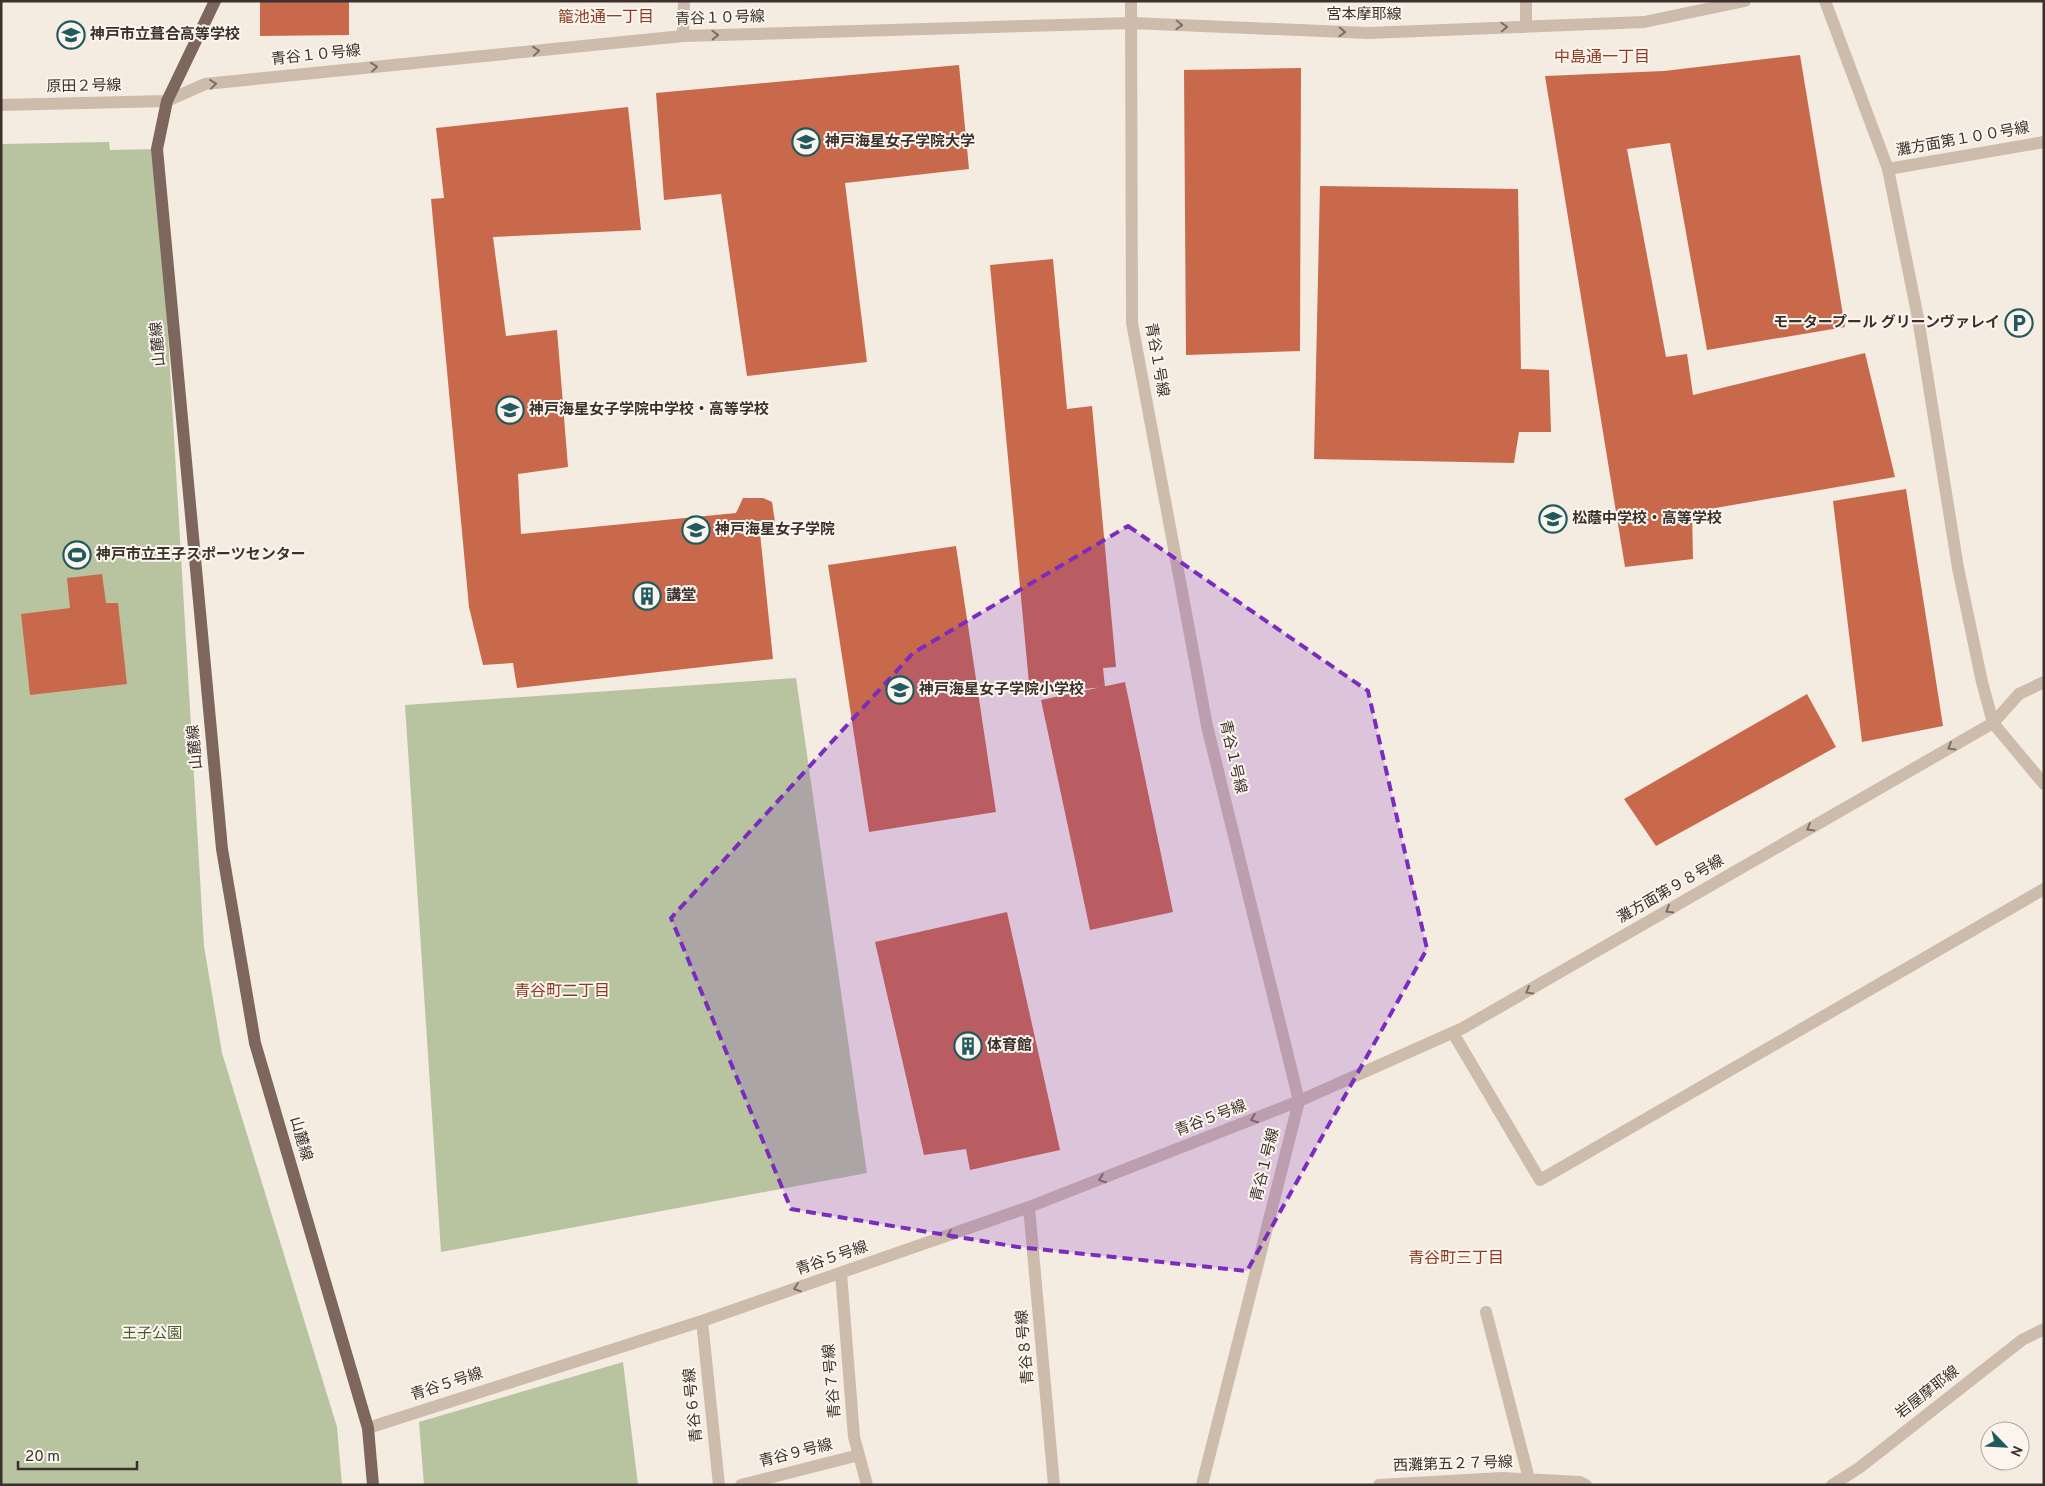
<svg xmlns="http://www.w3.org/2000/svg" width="2045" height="1486" font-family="Overpass,'Noto Sans JP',sans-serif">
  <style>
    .green { fill: #b8c4a0 }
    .building { fill: #c8694b }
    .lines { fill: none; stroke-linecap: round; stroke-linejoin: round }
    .minor { stroke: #cdbbac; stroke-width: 12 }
    .major { stroke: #7d675c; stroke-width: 12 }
    .oneway { stroke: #7d6f65 }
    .marked { fill: #7b2cbf; fill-opacity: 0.2; stroke: #7b2cbf; stroke-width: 4; stroke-dasharray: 10 6; stroke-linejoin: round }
    .labels { text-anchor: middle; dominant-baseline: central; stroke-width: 4; stroke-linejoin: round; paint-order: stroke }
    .street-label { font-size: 15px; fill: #3b302b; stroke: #fbf5ee }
    .poi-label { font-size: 15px; font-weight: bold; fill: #3b302b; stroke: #fbf5ee; text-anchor: start }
    .park-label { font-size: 15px; fill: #4a5a2e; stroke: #fbf5ee }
    .neighbourhood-label { font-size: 16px; fill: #8c3b22; stroke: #fbf5ee }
  </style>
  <rect width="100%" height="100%" fill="#f4ebe1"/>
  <path class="green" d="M109 142 110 150 157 149 204 946 222 1053 337 1427 342 1485H1V144Z
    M796 678 867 1173 441 1252 405 705Z
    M623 1362 638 1485H424L419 1422Z"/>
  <path class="building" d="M260 1H349V35L260 36Z
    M1800 55 1845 327 1707 350 1670 143 1627 149 1666 357 1687 354 1693 395 1865 353 1895 477 1692 512 1693 559 1625 567 1545 76 1664 71Z
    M959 65 969 169 845 183 867 362 747 376 721 194 664 200 656 93Z
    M1301 68 1300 351 1186 355 1184 70Z
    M628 107 641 230 493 237 506 336 557 330 568 467 518 474 521 534 736 513 743 498H763L772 502 775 522 770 532 760 533 773 659 517 688 513 663 483 665 469 607 431 199 444 198 436 128Z
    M1320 186 1518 189 1521 369 1549 370 1551 432H1519L1514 463 1314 459Z
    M1053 259 1067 409 1092 406 1116 667 1103 668 1105 687 1030 694 990 265Z
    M1906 489 1943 726 1862 742 1833 501Z
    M956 546 996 812 869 832 828 565Z
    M102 574 106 603H118L127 684 30 695 21 614 70 608 67 578Z
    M1125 682 1173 912 1090 930 1041 700Z
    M1807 694 1836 747 1656 846 1624 799Z
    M1007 912 1060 1150 970 1170 966 1149 924 1155 875 942Z"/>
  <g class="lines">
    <path class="minor" d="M1131 1 1132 323 1207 726 1299 1101 1202 1485
      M1825 1 1888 169 1918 318 1958 568 1982 682 1993 723 2044 784
      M1526 27V1
      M683 36 684 1
      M1 105 167 101 205 84 683 36 1131 23 1368 33 1644 22 1745 1
      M1888 169 2044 142
      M1453 1033 1540 1180 2044 889
      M1029 1207 1054 1485
      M841 1273 854 1437 867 1485
      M1486 1312 1529 1479
      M702 1321 719 1485
      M368 1428 702 1321 1029 1207 1299 1101 1463 1028 1993 723 2019 694 2044 682
      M741 1485 859 1455
      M1379 1485 1502 1478 1580 1482 1586 1485
      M1832 1485 1859 1468 2022 1340 2044 1329"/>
    <path class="major" d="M215 1 167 101 157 149 222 849 255 1043 368 1428 373 1485"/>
  </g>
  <defs><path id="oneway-chevron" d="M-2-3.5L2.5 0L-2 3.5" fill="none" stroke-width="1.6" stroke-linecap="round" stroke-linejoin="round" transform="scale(1.25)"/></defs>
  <g class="oneway">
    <use href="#oneway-chevron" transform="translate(1179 25) rotate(2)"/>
    <use href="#oneway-chevron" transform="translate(1504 27) rotate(-2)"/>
    <use href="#oneway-chevron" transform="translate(1342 32) rotate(2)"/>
    <use href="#oneway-chevron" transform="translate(715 35) rotate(-2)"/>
    <use href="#oneway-chevron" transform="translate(536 51) rotate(-6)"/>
    <use href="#oneway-chevron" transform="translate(374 67) rotate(-6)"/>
    <use href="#oneway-chevron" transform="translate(213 84) rotate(-7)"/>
    <use href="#oneway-chevron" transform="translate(1951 747) rotate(150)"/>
    <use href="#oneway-chevron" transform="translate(1810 828) rotate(150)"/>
    <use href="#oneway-chevron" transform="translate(1669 910) rotate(150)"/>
    <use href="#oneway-chevron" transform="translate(1529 991) rotate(150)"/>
    <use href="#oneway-chevron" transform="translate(1254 1119) rotate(159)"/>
    <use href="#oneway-chevron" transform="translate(1102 1179) rotate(159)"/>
    <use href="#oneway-chevron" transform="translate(950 1235) rotate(161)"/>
    <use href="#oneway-chevron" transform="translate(797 1288) rotate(161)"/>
  </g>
  <path class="marked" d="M1128 526 1368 691 1427 949 1247 1271 1018 1247 791 1209 671 918 913 653Z"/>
  <defs>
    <g id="school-ring" transform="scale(1.4375)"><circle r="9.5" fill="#fbf5ee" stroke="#1f5a5e" stroke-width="1.5"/><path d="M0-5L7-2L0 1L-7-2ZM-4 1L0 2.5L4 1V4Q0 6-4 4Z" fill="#1f5a5e"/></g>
    <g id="university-ring" transform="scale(1.4375)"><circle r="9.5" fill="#fbf5ee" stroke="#1f5a5e" stroke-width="1.5"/><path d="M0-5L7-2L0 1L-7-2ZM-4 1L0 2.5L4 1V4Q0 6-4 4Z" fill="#1f5a5e"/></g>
    <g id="parking-ring" transform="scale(1.4375)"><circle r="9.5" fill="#fbf5ee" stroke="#1f5a5e" stroke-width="1.5"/><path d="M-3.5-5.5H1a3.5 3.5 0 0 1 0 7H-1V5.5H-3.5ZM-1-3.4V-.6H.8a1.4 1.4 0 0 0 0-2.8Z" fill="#1f5a5e"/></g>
    <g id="stadium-ring" transform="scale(1.4375)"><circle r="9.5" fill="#fbf5ee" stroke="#1f5a5e" stroke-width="1.5"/><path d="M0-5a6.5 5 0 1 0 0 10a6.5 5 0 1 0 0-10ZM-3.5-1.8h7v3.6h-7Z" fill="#1f5a5e"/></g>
    <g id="building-ring" transform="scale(1.4375)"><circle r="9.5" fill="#fbf5ee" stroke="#1f5a5e" stroke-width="1.5"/><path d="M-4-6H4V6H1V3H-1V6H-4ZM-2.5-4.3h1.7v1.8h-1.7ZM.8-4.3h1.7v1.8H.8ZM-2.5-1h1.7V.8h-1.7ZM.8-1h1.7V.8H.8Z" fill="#1f5a5e"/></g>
  </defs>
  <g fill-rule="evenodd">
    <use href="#school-ring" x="71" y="35"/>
    <use href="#university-ring" x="806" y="142"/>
    <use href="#parking-ring" x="2019" y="323"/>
    <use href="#school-ring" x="510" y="410"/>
    <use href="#school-ring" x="1553" y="519"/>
    <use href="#school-ring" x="696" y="530"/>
    <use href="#stadium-ring" x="77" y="555"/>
    <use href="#building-ring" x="647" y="596"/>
    <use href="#school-ring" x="900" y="690"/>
    <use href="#building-ring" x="968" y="1046"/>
  </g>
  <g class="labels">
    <g class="street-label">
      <text x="1364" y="15">宮本摩耶線</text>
      <text transform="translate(720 19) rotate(-2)">青谷１０号線</text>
      <text transform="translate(316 56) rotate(-6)">青谷１０号線</text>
      <text transform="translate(84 87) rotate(-1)">原田２号線</text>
      <text transform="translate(1963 140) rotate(-10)">灘方面第１００号線</text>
      <text transform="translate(159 344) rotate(-95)">山麓線</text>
      <text transform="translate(1156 360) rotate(80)">青谷１号線</text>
      <text transform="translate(196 747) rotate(-95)">山麓線</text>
      <text transform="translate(1232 757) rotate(77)">青谷１号線</text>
      <text transform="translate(1671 890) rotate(-30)">灘方面第９８号線</text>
      <text transform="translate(1211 1119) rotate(-21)">青谷５号線</text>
      <text transform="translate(300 1139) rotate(74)">山麓線</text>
      <text transform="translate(1266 1165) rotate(-76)">青谷１号線</text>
      <text transform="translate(832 1259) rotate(-19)">青谷５号線</text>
      <text transform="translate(1026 1347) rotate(-95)">青谷８号線</text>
      <text transform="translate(833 1381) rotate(-95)">青谷７号線</text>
      <text transform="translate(447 1385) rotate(-18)">青谷５号線</text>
      <text transform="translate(1928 1393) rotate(-38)">岩屋摩耶線</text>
      <text transform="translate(694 1405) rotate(-96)">青谷６号線</text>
      <text transform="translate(796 1454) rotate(-14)">青谷９号線</text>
      <text transform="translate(1453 1465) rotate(-2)">西灘第五２７号線</text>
    </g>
    <g class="poi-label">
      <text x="90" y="35">神戸市立葺合高等学校</text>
      <text x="825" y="142">神戸海星女子学院大学</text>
      <text x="2000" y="323" text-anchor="end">モータープール グリーンヴァレイ</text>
      <text x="529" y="410">神戸海星女子学院中学校・高等学校</text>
      <text x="1572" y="519">松蔭中学校・高等学校</text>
      <text x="715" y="530">神戸海星女子学院</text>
      <text x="96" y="555">神戸市立王子スポーツセンター</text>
      <text x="666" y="596">講堂</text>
      <text x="919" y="690">神戸海星女子学院小学校</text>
      <text x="987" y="1046">体育館</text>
    </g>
    <g class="park-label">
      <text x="152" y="1334">王子公園</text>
    </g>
    <g class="neighbourhood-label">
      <text x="606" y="18">籠池通一丁目</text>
      <text x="1602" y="58">中島通一丁目</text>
      <text x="562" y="992">青谷町二丁目</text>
      <text x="1456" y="1259">青谷町三丁目</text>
    </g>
  </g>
  <rect width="2045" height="1486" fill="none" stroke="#3b302b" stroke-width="5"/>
  <g transform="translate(2005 1446) rotate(114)"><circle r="24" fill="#fbf5ee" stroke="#aea6a0"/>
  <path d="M0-4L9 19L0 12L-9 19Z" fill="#1f5a5e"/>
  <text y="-8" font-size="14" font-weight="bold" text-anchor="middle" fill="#3b302b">N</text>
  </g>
  <path d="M18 1461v8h119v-8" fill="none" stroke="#3b302b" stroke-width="2.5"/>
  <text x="25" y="1461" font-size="15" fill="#3b302b" stroke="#fbf5ee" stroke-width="4" paint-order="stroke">20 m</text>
</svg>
